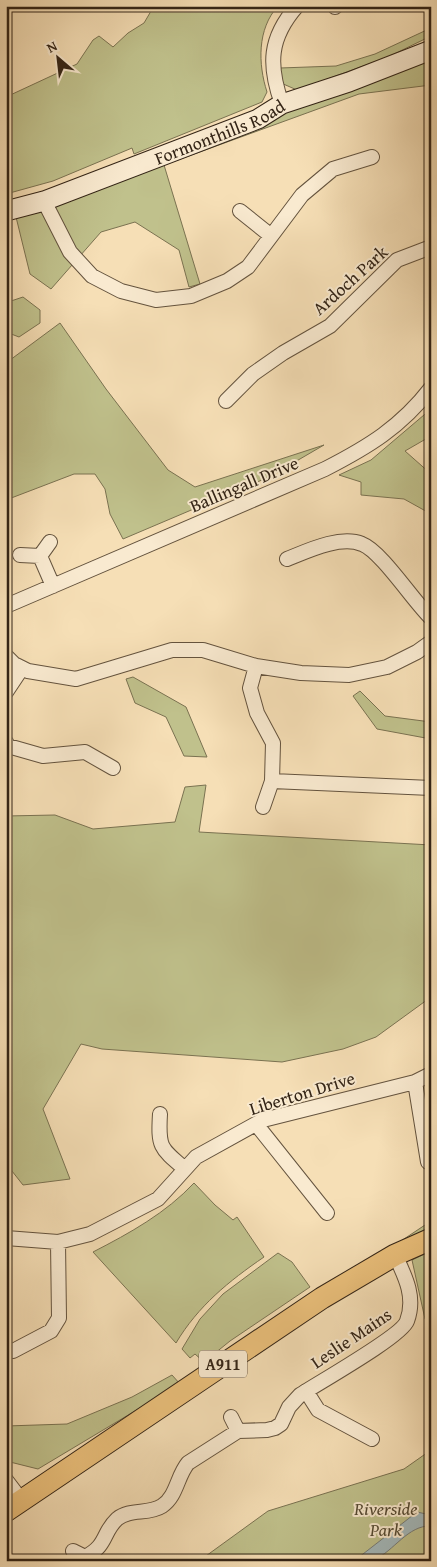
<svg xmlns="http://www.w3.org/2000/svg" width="437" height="1567" font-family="'Gentium Book Plus',serif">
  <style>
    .green { fill: #c0c18c; stroke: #7a7251 }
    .water { fill: #a4b9bb; stroke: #777d79 }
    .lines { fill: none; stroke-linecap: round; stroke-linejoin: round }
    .street-casing { stroke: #64533e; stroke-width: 16 }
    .secondary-casing { stroke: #332416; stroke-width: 21 }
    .primary-casing { stroke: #332416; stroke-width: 23 }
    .street { stroke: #f9ead0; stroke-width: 14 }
    .secondary { stroke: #f9ead0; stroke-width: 19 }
    .primary { stroke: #ebc07b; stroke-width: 21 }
    .labels { text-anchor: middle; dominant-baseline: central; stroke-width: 4; stroke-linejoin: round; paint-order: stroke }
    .shield { fill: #f9ead0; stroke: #6e5f4e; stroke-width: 1 }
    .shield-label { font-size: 16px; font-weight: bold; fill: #332416 }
    .street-label { font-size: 18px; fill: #332416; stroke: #f9ead0 }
    .park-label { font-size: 18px; font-style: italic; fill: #564b34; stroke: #f9ead0 }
  </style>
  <rect width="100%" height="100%" fill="#f6dfb6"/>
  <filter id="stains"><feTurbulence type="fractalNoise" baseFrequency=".004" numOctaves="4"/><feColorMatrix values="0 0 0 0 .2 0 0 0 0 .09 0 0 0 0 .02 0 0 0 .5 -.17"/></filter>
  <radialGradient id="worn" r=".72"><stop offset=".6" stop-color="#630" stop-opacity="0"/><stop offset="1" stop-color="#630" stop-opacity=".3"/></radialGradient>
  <path class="green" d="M154 6H278C257 29 258 64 267 92L262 102 134 154 132 148 53 181 6 194V97L77 64 93 40 99 36 113 47 128 33 144 23Z
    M431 28V36L388 57 297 90 281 83 280 68 336 66 375 54Z
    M431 56V85L359 94 164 165 200 284 189 287 179 250 135 222 101 232 51 289 30 274 16 217 164 165 189 148Z
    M23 297 40 310V323L19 337 6 332 8 302Z
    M60 323 106 389 168 470 195 487 324 445 269 477 123 539 110 514 105 489 95 474H74L6 500V363Z
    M431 409V436L405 451 431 474V514L404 499 361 495V482L339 475 371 460Z
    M133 677 186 707 207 757 184 756 166 717 135 703 126 679Z
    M360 691 385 716 431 722V739L377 729 353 696Z
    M206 785 199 832 431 845V997L376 1037 343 1049 282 1062 102 1049 81 1044 43 1109 70 1179 23 1185 8 1166 6 1167V816L55 815 93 829 175 822 185 787Z
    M194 1183 215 1205 233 1220 237 1217 264 1257C229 1281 198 1306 176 1343L93 1252C130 1233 166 1213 194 1183Z
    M431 1221V1231L389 1249Z
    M431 1251V1320L425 1319 412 1260Z
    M278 1253 292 1262 310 1287 230 1341 204 1362 195 1354 190 1358 182 1349 200 1319 223 1294Z
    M172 1375 180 1384 38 1469 6 1461V1426L67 1424 132 1397Z
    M431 1450V1561H199L268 1511 404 1469Z"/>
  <path class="water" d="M417 1512 431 1515V1526C408 1525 394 1551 374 1560 368 1562 360 1561 354 1561Z"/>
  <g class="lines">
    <g class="street-casing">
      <path id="street" d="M335 7 336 6
        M282 104C268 65 269 38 297 6
        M44 201 70 252 92 276 121 291 156 300 191 296 227 281 248 267 302 195 333 169 372 157
        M240 211 270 235
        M226 401 253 374 283 353 330 326 397 260 431 247
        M20 555 40 556 50 542
        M40 556 53 586
        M287 559C307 551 340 535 362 544 381 551 414 602 431 618
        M6 606 325 469C368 447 401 427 431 388
        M6 656 14 664 28 671 76 679 172 650H203L256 666 301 673 349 675 387 667 417 652 431 642
        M256 666 250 688 257 713 273 743 272 781 431 788
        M6 692 22 668
        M6 742 8 746 43 756 85 752 113 768
        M263 807 272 781
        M415 1082 428 1162
        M160 1114C158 1147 160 1148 185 1169
        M256 1124 327 1213
        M6 1238 58 1242 90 1234 158 1199 196 1157 263 1120 415 1082 431 1074
        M13 1351 51 1331 59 1318 58 1242
        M306 1391 318 1410 372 1439
        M231 1417 238 1431
        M6 1480 22 1501
        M73 1551 85 1557C108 1545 102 1533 117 1519 130 1508 148 1515 162 1506 177 1496 177 1476 188 1463L238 1431 267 1430 275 1428 281 1424 289 1407 300 1395C318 1383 402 1336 407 1321 416 1297 405 1276 395 1255"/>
    </g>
    <g class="secondary-casing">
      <g id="secondary">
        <path id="s1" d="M6 211 44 201 258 119 282 104 349 82 431 50"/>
      </g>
    </g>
    <g class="primary-casing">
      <path id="primary" d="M6 1511 322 1298 395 1255 431 1239"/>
    </g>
    <use href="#street" class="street"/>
    <use href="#secondary" class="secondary"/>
    <use href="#primary" class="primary"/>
  </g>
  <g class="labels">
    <rect class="shield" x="199" y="1350.5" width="48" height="27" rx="4"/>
    <g class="shield-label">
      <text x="223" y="1364">A911</text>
    </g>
    <g class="street-label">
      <text stroke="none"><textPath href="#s1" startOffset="228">Formonthills Road</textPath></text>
      <text transform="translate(350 280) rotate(-42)">Ardoch Park</text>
      <text transform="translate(244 484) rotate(-23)">Ballingall Drive</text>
      <text transform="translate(302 1093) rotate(-17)">Liberton Drive</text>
      <text transform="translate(351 1338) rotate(-34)">Leslie Mains</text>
    </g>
    <g class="park-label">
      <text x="386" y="1508">Riverside<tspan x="386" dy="21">Park</tspan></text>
    </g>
  </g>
  <rect width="437" height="1567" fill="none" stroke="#f6dfb6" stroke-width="25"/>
  <rect x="8" y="8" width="422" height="1552" fill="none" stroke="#332416" stroke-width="2.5"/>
  <rect x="12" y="12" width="412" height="1542" fill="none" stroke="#332416"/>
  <g transform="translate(58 58) rotate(332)" stroke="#f9ead0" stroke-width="4" paint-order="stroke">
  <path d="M0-4L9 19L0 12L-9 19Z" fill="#332416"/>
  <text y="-8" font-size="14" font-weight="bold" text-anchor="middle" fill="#332416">N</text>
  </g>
  <rect width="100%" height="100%" filter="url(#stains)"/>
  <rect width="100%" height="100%" fill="url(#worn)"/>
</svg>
